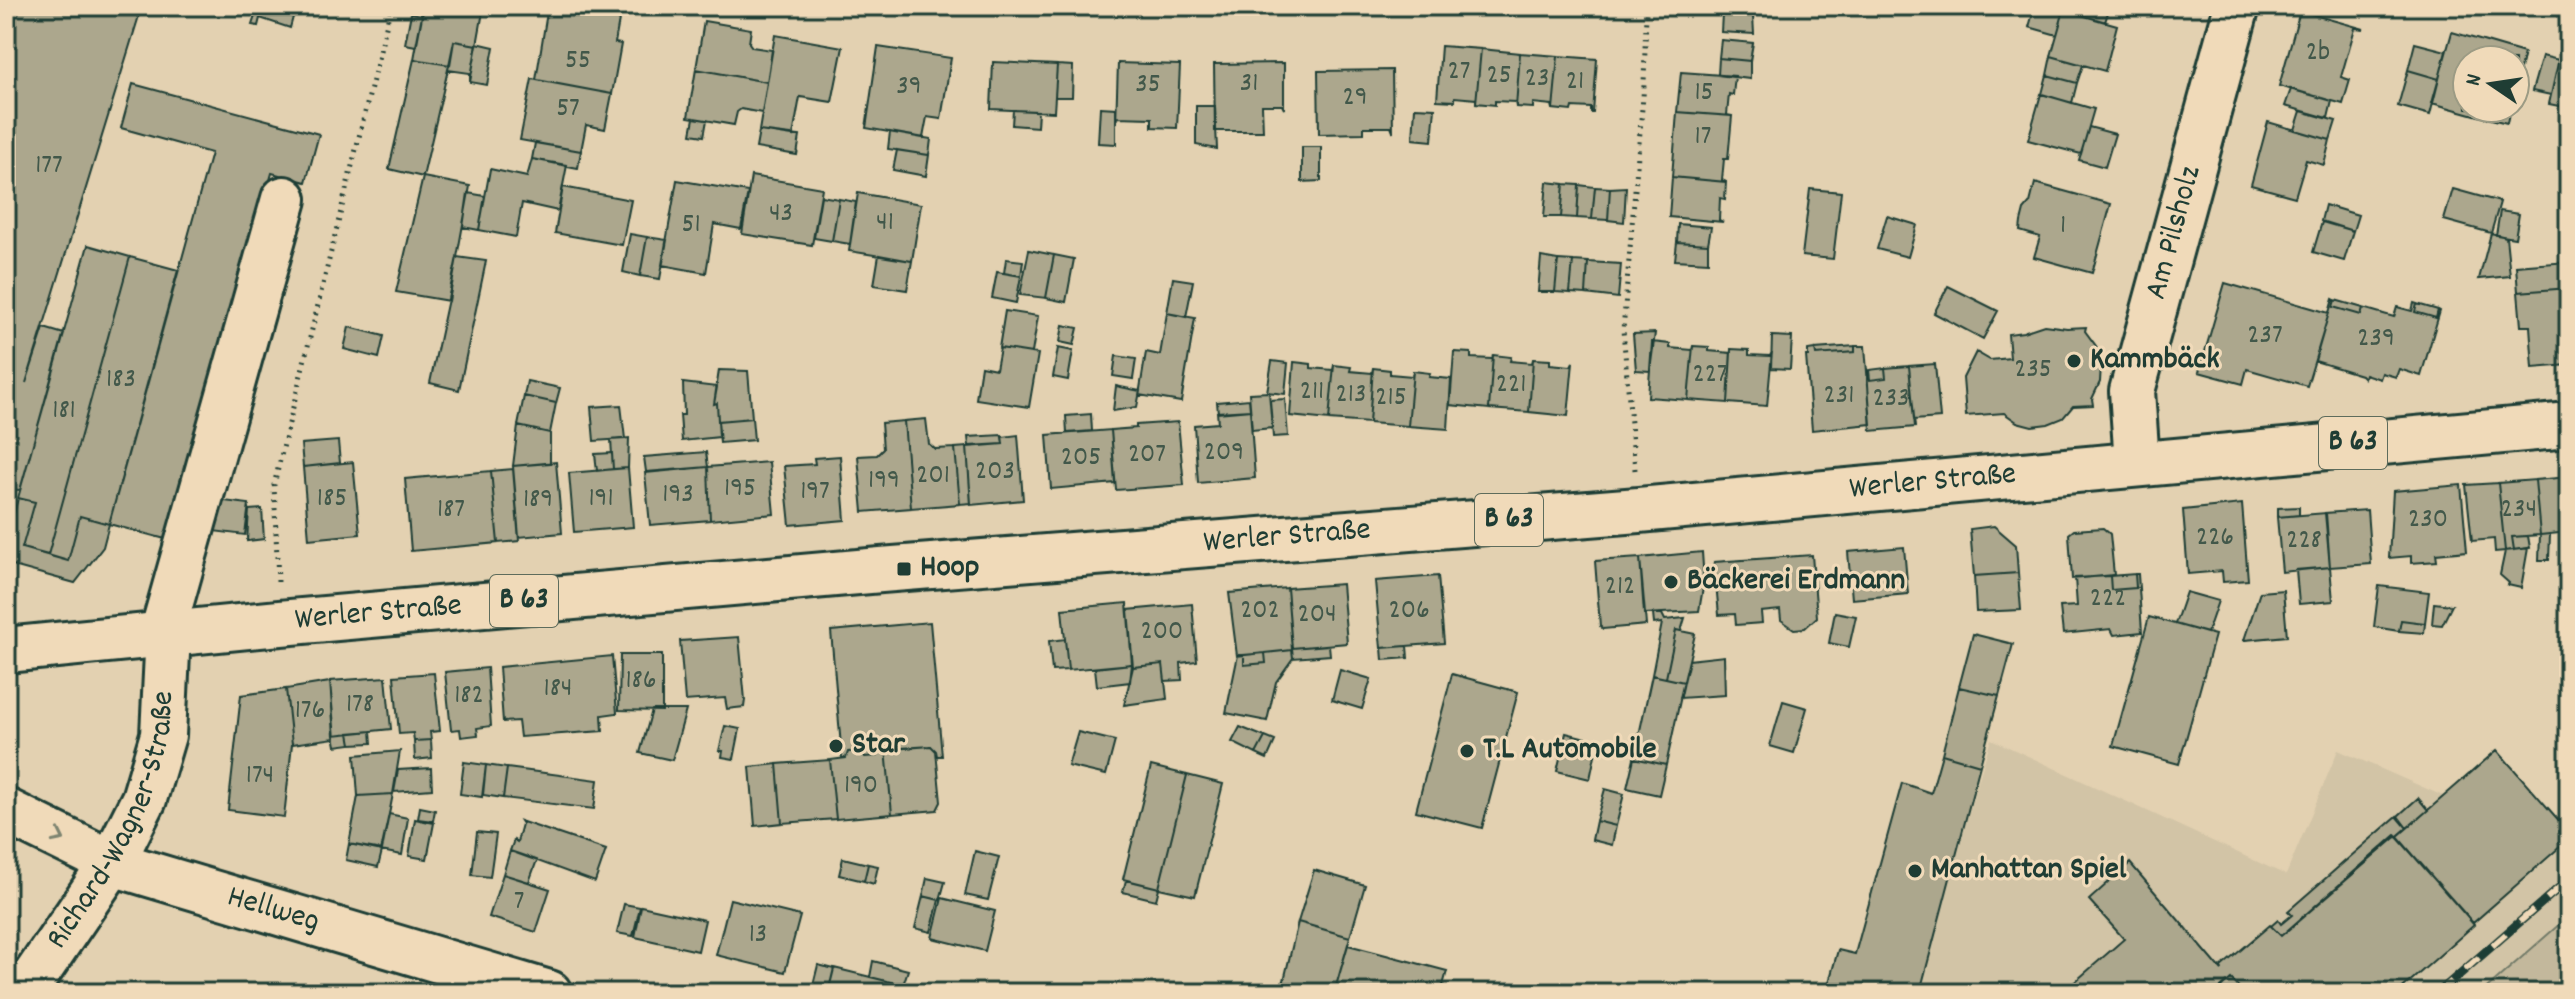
<svg xmlns="http://www.w3.org/2000/svg" width="2575" height="999" font-family="Dekko,sans-serif">
  <style>
    .built { fill: #d2c4a6 }
    .green { fill: #c3b89c; stroke: #717a68; stroke-width: 2 }
    .building { fill: #aca78d; stroke: #1f3d34; stroke-width: 2 }
    .lines { fill: none; stroke-linecap: round; stroke-linejoin: round }
    .minor-casing { stroke: #1f3d34; stroke-width: 50 }
    .major-casing { stroke: #1f3d34; stroke-width: 50 }
    .path { stroke: #1f3d34; stroke-width: 5; stroke-dasharray: 2 6; stroke-linecap: butt }
    .minor { stroke: #f0dab9; stroke-width: 44 }
    .major { stroke: #f0dab9; stroke-width: 44 }
    .rail-casing { stroke: #1f3d34; stroke-width: 9 }
    .rail { stroke: #f0dab9; stroke-width: 6; stroke-dasharray: 18; stroke-linecap: butt }
    .oneway { stroke: #7d8470 }
    .poi-dot { fill: #1f3d34; stroke: #f0dab9; stroke-width: 3 }
    .labels { text-anchor: middle; dominant-baseline: central; stroke-width: 6; stroke-linejoin: round; paint-order: stroke }
    .number-label { font-size: 28px; fill: #42584a }
    .shield { fill: #f0dab9; stroke: #5e6c5c; stroke-width: 2 }
    .shield-label { font-size: 30px; font-weight: bold; fill: #1f3d34 }
    .street-label { font-size: 32px; fill: #1f3d34; stroke: #f0dab9 }
    .poi-label { font-size: 32px; font-weight: bold; fill: #1f3d34; stroke: #f0dab9; text-anchor: start }
  </style>
  <rect width="100%" height="100%" fill="#e3d1b1"/>
  <filter id="ink" filterUnits="userSpaceOnUse"><feTurbulence type="fractalNoise" baseFrequency=".0125" numOctaves="2"/><feDisplacementMap in="SourceGraphic" scale="16" xChannelSelector="R" yChannelSelector="G"/><feConvolveMatrix kernelMatrix="1 2 1 2 8 2 1 2 1" color-interpolation-filters="sRGB"/></filter>
  <g filter="url(#ink)">
    <path class="built" d="M1991 739 2286 875 2338 750 2569 851V916L2481 993H1914Z"/>
    <path class="green" d="M2569 916V993H2481Z"/>
    <path class="building" d="M6 6H142L26 383 44 328 64 334 20 490 6 489Z
      M211 6H296L290 28 260 18 258 26 252 25 255 16Z
      M424 6H484L477 45 454 41 450 65 414 59Z
      M548 6H605L621 9 615 43 621 44 612 94 536 80Z
      M1723 6H1755L1753 16 1722 14Z
      M2035 6H2110L2105 22 2064 10 2057 35 2029 27Z
      M2064 10 2117 25 2105 71 2051 56Z
      M2300 11 2364 29 2355 28 2341 77 2350 80 2343 104 2279 86Z
      M411 13 422 15 416 46 405 44Z
      M1722 14 1753 16 1754 34 1721 32Z
      M704 21 751 29 749 43 752 47 772 50 767 82 696 69Z
      M2452 32 2524 53 2515 89V60H2467V108H2477L2475 115 2432 103Z
      M775 35 843 47 832 102 800 97 793 136 759 131Z
      M1721 40 1753 43 1750 61 1719 58Z
      M454 41 477 45 470 82V73L448 70Z
      M477 43 494 47 487 85 470 82Z
      M2415 43 2446 51 2439 79 2408 70Z
      M1441 46 1481 49 1476 103V99L1455 97V101L1437 100Z
      M878 47 951 58 941 119 927 117 923 138 866 128Z
      M1481 49 1520 53 1516 107 1515 102 1495 101V105L1476 103Z
      M1520 53 1558 56 1553 109 1552 105 1533 103V108L1516 107Z
      M2560 54 2569 56V108L2549 104Z
      M1558 56 1597 59 1593 113H1591V108L1572 107 1571 111 1553 109Z
      M2051 56 2083 65 2077 83 2047 75Z
      M2542 56 2559 60 2551 95 2532 91Z
      M1719 58 1750 61V79L1718 75Z
      M414 59 449 65 423 177 389 169Z
      M993 62 1057 65 1054 112 991 109Z
      M1118 63 1180 65 1177 128 1152 127V118L1117 117 1116 124Z
      M1284 63V109L1282 105H1262L1263 131H1215L1214 64Z
      M1057 65 1073 66 1072 97H1055Z
      M696 69 767 82 762 113 741 109 737 112 734 125 688 117Z
      M1392 70 1393 132 1391 127H1364V133L1319 134 1318 71Z
      M2408 70 2439 79 2430 115 2398 106Z
      M1681 72 1735 76 1733 95 1729 94 1727 115 1732 116 1677 112Z
      M2047 75 2077 83 2072 103 2042 94Z
      M532 79 612 94 605 129 586 125 581 151 520 140Z
      M133 84 319 134 306 182 272 173 169 540 109 524 211 153 121 128Z
      M2291 89 2332 101 2328 118 2285 106Z
      M2041 94 2094 109 2081 154 2028 140Z
      M1196 106H1215L1217 149 1196 145Z
      M1100 107 1116 108V144L1098 143Z
      M1415 107 1435 108 1432 141 1413 139Z
      M2477 108H2510L2507 123 2475 115Z
      M1013 110 1038 111 1037 127 1012 125Z
      M2301 111 2336 121 2330 140 2295 130Z
      M1677 112 1732 116 1728 159H1724L1722 180 1726 182 1672 177Z
      M694 118 707 120 704 136 691 134Z
      M2268 122 2330 140 2324 165 2306 160 2295 197 2251 185Z
      M2089 127 2115 134 2105 167 2079 160Z
      M759 131 800 136 797 155 756 148Z
      M890 132 931 139 929 155 888 149Z
      M535 143 581 151 578 168 532 159Z
      M1302 147H1321V181L1302 182Z
      M897 150 929 155 926 176 893 170Z
      M532 159 567 165 558 211 522 203 516 237 479 230 490 169 527 177Z
      M751 176 822 188 812 245 742 234Z
      M423 177 470 186 449 301 396 292Z
      M1672 177 1726 182 1725 199 1720 198 1719 220 1723 222 1669 217Z
      M677 180 748 192 741 229 714 224 706 273 662 265Z
      M1547 182 1564 184 1561 217H1544Z
      M2035 183 2111 204 2092 273 2034 257 2040 237 2020 231 2021 222 2024 210 2030 203Z
      M1564 184 1579 185 1577 218 1561 217Z
      M1579 185 1595 187 1592 219 1577 218Z
      M563 187 631 200 622 245 555 233Z
      M1595 187 1610 188 1608 220 1592 219Z
      M1626 187 1624 222 1608 220 1610 188Z
      M1810 189 1841 192 1833 259 1802 256Z
      M2453 189 2500 202 2491 233 2444 220Z
      M468 193 485 196 479 230 463 227Z
      M858 193 921 204 912 261 849 251Z
      M821 196 839 199 832 241 814 238Z
      M839 199 856 202 850 244 832 241Z
      M2325 205 2358 215 2353 231 2321 221Z
      M2500 211 2519 214 2515 238 2496 235Z
      M1887 216 1917 225 1908 257 1877 249Z
      M2322 222 2353 231 2344 261 2313 252Z
      M1678 224 1711 227 1708 244 1677 242Z
      M2491 233 2506 237 2510 276 2479 279Z
      M630 234 647 237 640 276 623 272Z
      M647 237 667 240 660 279 640 276Z
      M1677 242 1708 244V262L1675 260Z
      M88 245 130 257 48 555 22 548 35 502 18 498Z
      M1029 250 1054 255 1046 298 1020 295Z
      M879 255 912 261 907 290 874 285Z
      M1054 255 1074 259 1066 302 1046 298Z
      M130 257 178 270 109 524 80 516 68 561 48 555Z
      M457 257 486 261 459 390 430 383Z
      M1541 257 1558 260 1555 292H1538Z
      M1006 259 1023 261 1021 276 1004 273Z
      M1558 260 1573 261 1570 293 1555 292Z
      M1573 261 1588 262 1586 294 1570 293Z
      M1588 262 1621 264 1618 298 1586 294Z
      M2569 262V288L2518 292 2516 266Z
      M997 272 1021 276 1016 303 992 298Z
      M1173 278 1193 281 1186 317 1167 313Z
      M2225 283 2329 313 2307 386 2247 369 2243 384 2199 372Z
      M1948 286 1998 311 1983 339 1934 313Z
      M2569 288V365L2533 368 2530 326H2521L2518 292Z
      M2333 299 2335 300 2333 307 2361 315 2363 308 2394 317 2397 307 2412 311 2414 303 2417 304 2415 312 2436 318 2438 310 2440 311 2421 376 2399 369 2396 377 2382 373 2380 379 2365 374 2364 378 2361 375 2315 361Z
      M2335 300 2363 308 2361 315 2333 307Z
      M2417 304 2438 310 2436 318 2415 312Z
      M1005 311 1038 316 1032 353 999 348Z
      M1167 313 1195 318 1181 402 1139 395 1146 352 1160 355Z
      M1063 325 1078 328 1074 345 1060 342Z
      M2044 325 2067 328 2086 327 2085 331 2096 346 2101 364 2100 382 2092 399 2093 405 2073 406 2063 418 2048 424 2032 426 2017 422 2004 413 1966 416 1963 378 1976 352 1990 360 2010 358 2008 334 2023 332Z
      M349 327 384 336 379 358 344 349Z
      M1655 333 1650 371 1636 370 1633 334Z
      M1772 336 1792 337 1790 369 1771 368Z
      M1652 342 1670 344V348L1692 350 1693 346 1688 400 1648 397Z
      M1693 346 1709 347V351L1731 353 1728 403 1688 400Z
      M1855 346H1865L1871 424 1812 430 1806 356H1808V350L1815 349 1816 355 1855 352Z
      M1855 346V352L1816 355 1815 349Z
      M1000 348 1038 354 1029 407 976 399 981 366 996 369Z
      M1058 348 1073 351 1068 380 1053 377Z
      M1731 349 1749 350V355L1770 356 1772 352 1767 406 1728 403Z
      M1454 352 1471 353V358L1492 359 1493 355 1489 409 1450 405Z
      M1493 355 1511 357 1510 361 1532 363 1533 359 1529 412 1489 409Z
      M1116 356 1136 359 1133 379 1113 376Z
      M1533 359 1550 360V364L1571 366 1573 362 1568 416 1529 412Z
      M1272 361 1288 363 1285 394 1267 392Z
      M1294 362 1311 364V368L1333 370 1334 365 1329 420 1290 416Z
      M1935 364 1940 418 1914 420 1909 366Z
      M1334 365 1351 367 1350 371 1372 373 1373 368 1369 423 1329 420Z
      M1909 366 1915 427 1871 431 1867 369 1870 380 1886 378 1885 368Z
      M1373 368 1390 370V374L1412 376 1413 371 1408 426 1369 423Z
      M1885 368 1886 378 1870 380 1869 370Z
      M719 370 748 371 752 418 718 421 717 403 714 404Z
      M1413 371 1430 373 1429 377 1451 379 1448 429 1408 426Z
      M527 381 560 388 556 403 524 396Z
      M683 383 717 387 714 404 717 403 719 437 682 441 680 415H684Z
      M1116 386 1140 391 1137 407 1113 411Z
      M1269 392 1272 428 1252 430 1249 393Z
      M524 396 556 403 550 433 518 426Z
      M1249 399 1250 410 1218 413 1217 402Z
      M1285 399 1288 436 1273 437 1270 400Z
      M621 405 625 439 594 441 591 407Z
      M1250 410 1255 478 1198 483 1194 425 1218 423 1217 412Z
      M1091 414 1092 431 1067 433 1066 416Z
      M752 418 754 440 720 443 718 421Z
      M926 419 929 444 935 449 955 448 960 504 911 508 904 421Z
      M904 421 911 508 863 512 858 456 877 455 883 449 881 423Z
      M1178 422 1184 485 1116 490 1111 430 1136 428V425Z
      M518 426 550 433V463L513 466Z
      M1111 430 1115 483 1051 489 1047 435Z
      M1002 435 1003 444 969 446 968 437Z
      M1018 435 1023 500 971 505 967 447 1003 444 1002 437Z
      M629 438 628 468 613 469 611 440Z
      M338 441 340 463 303 467 301 444Z
      M967 447 971 503 960 504 955 448Z
      M706 452 708 467 646 472 644 457Z
      M612 453 613 469 597 471 595 454Z
      M840 456 845 520 790 525 784 466 815 464 814 458Z
      M353 462 360 534 309 539 303 467Z
      M556 462 562 533 519 537 513 466Z
      M769 462 774 514 710 520 708 467Z
      M708 467 710 520 650 525 645 473Z
      M628 468 633 527 574 532 569 473Z
      M513 469 519 541 498 543 491 471Z
      M491 471 498 543 411 551 405 479Z
      M2569 477V532L2540 535 2535 480Z
      M2535 480 2540 535 2512 537 2514 550 2505 551 2498 483Z
      M2498 483 2505 551 2495 552 2494 539 2472 541 2466 485Z
      M2461 485 2467 551 2436 554 2437 561 2411 563V556L2389 558 2393 491Z
      M18 498 35 502 22 548 68 561 80 516 109 524 103 547 75 583 6 564V545Z
      M216 500 249 504 245 535 213 531Z
      M2242 504 2248 580 2223 582 2222 571 2188 574 2183 510Z
      M2299 507V515L2278 517V508Z
      M262 509 264 539 247 541 249 510Z
      M2367 510 2371 564 2330 567 2325 513Z
      M2326 513 2330 567 2282 572 2277 517Z
      M1994 526 2016 545 2018 573 1974 576 1970 529Z
      M2103 528 2110 534 2114 575 2072 579 2069 534 2074 530Z
      M2550 534 2549 560H2539L2540 535Z
      M2528 536 2530 548 2514 550 2512 537Z
      M1904 547 1908 594 1852 599 1848 552Z
      M2528 548 2521 588 2508 585 2509 583 2500 575 2505 551Z
      M1702 552 1704 582 1699 611 1644 614 1640 558Z
      M1812 555 1817 617 1805 628 1794 629 1781 620 1780 610 1761 612 1762 623 1736 625 1735 614 1719 615 1714 562Z
      M1640 558 1646 625 1603 629 1600 626 1595 561Z
      M2330 567 2333 601 2299 604 2296 570Z
      M2018 573 2021 610 1976 612 1974 576Z
      M2135 574 2136 588 2111 590 2110 576Z
      M2135 574H2138L2142 632 2114 635 2111 629 2063 634 2060 607 2077 606 2075 578 2110 576 2111 590 2136 588Z
      M1438 576 1444 643 1381 648 1375 581Z
      M1342 584 1347 643 1292 648 1287 588Z
      M2379 586 2429 592 2425 623 2401 620 2399 631 2374 627Z
      M1287 588 1292 650 1237 656 1229 593Z
      M2283 590 2287 636 2244 640 2260 592Z
      M2186 592 2218 601 2207 633 2175 624Z
      M1127 603 1132 664 1068 670 1062 609Z
      M2434 603 2452 605 2442 625 2432 624Z
      M1192 604 1197 661 1181 663 1182 680 1165 681 1163 664 1133 667 1128 610Z
      M1835 612 1856 616 1849 647 1829 643Z
      M1653 614H1662L1665 620 1685 618 1681 631 1676 630 1666 678 1652 675 1662 623 1654 624Z
      M2149 617 2215 635 2179 764 2113 746Z
      M2401 620 2425 623 2424 633 2399 631Z
      M930 622 942 756H937L936 751 931 746 880 750 878 756 865 757 861 751 848 752 846 758H842L831 631Z
      M1676 630 1695 634 1684 682 1666 678Z
      M1973 634 2013 644 1999 696 1959 687Z
      M739 637 745 700 744 707 727 709 725 698 685 701 680 641Z
      M1065 639 1068 670 1052 671 1049 641Z
      M1329 645 1330 655 1293 658 1292 648Z
      M1407 646 1408 658 1383 660 1382 648Z
      M1292 650 1293 658 1276 682 1267 721 1226 713 1238 655H1244V665L1266 663 1265 653Z
      M1265 653 1266 663 1244 665V655Z
      M620 655H662V711L619 710Z
      M612 656 617 713 602 715 603 731 520 737 518 721 503 722 499 667Z
      M1724 656 1725 695 1680 698 1689 660Z
      M1132 664 1130 682 1097 686 1095 668Z
      M1163 664 1167 699 1124 705 1133 667Z
      M487 668 491 726 477 728 478 735 461 737 460 729 451 730 445 672Z
      M1340 670 1371 679 1362 709 1332 700Z
      M434 673 440 731 430 732 431 740 414 741 413 733 399 734 394 676Z
      M1452 674 1518 692 1482 828 1416 811Z
      M1652 675 1684 682 1666 765 1634 758Z
      M386 677 391 729 334 735 330 681Z
      M330 682 335 738 292 744 286 689Z
      M1959 687 1999 696 1980 765 1942 754Z
      M286 689 292 744 284 817 228 810 241 695Z
      M1783 701 1807 708 1794 753 1770 746Z
      M652 710H686L672 760 640 753Z
      M725 726 740 729 734 759 722 757 723 751H719Z
      M1240 727 1265 737 1256 754 1232 742Z
      M371 731 372 743 351 744 349 733Z
      M1078 732 1115 741 1106 775 1068 766Z
      M349 733 351 744 336 746 334 735Z
      M1566 733 1598 741 1590 779 1557 771Z
      M1265 737 1275 741 1267 759 1256 754Z
      M431 740 432 758 415 760 414 741Z
      M931 746 936 751 941 802 937 810 892 814 886 749Z
      M886 749 892 814 836 819 830 760 846 758 848 752 861 751 865 757 878 756 880 750Z
      M2497 750 2569 832V839L2473 923 2397 837Z
      M400 751 393 794 358 796 355 755Z
      M1942 754 1980 765 1921 988 1883 987V993H1826L1838 950 1855 954 1902 783 1931 793Z
      M1634 758 1666 765 1659 795 1627 788Z
      M830 760 836 819 782 823 777 764Z
      M464 762 486 765 482 797 460 794Z
      M777 764 782 823 755 826 750 767Z
      M486 765 507 768 503 798 483 795Z
      M1151 766 1187 775 1159 888 1123 879Z
      M431 768 432 789 394 792 398 770Z
      M507 768 598 780 594 809 503 798Z
      M1187 775 1223 784 1195 896 1159 888Z
      M1605 789 1624 794 1616 826 1596 821Z
      M393 794 382 850 349 844 358 796Z
      M2418 798 2428 810 2407 828 2398 816Z
      M420 807 435 810 433 821 418 819Z
      M389 814 408 818 402 855 381 851Z
      M2397 816 2407 828 2281 936 2271 926 2278 920 2281 924 2292 915 2288 911Z
      M415 819 434 823 427 859 409 856Z
      M520 821 606 850 595 882 510 851 514 840 517 842 522 824Z
      M1596 821 1616 826 1612 845 1592 840Z
      M477 832 496 834 490 877 472 875Z
      M2396 835 2474 925 2397 993H2244L2231 979 2215 993H2062L2124 939 2089 900 2130 863 2222 971 2221 967 2270 925 2281 936Z
      M349 844 382 851 378 867 346 860Z
      M510 851 537 860 529 882 503 874Z
      M975 851 999 857 988 900 965 895Z
      M843 858 868 864 864 881 839 875Z
      M868 864 878 866 874 884 864 881Z
      M1314 870 1365 885 1350 937 1298 922Z
      M503 874 550 889 536 932 489 917Z
      M927 878 945 882 940 900 923 896Z
      M1126 880 1159 888 1156 900 1123 892Z
      M923 896 939 900 931 932 915 928Z
      M942 898 995 911 985 951 932 938Z
      M730 899 800 916 785 972 716 955Z
      M624 904 640 907 633 936 617 933Z
      M641 906 705 920 698 951 635 937Z
      M1298 922 1350 937 1334 993H1281Z
      M1348 945 1447 971 1441 993H1334Z
      M873 961 908 970 903 985 870 977Z
      M818 965 834 969 828 993H811Z
      M834 968 903 985 902 993H828Z
      M2231 979 2244 993H2215Z
      M1883 987H1897L1921 988 1920 993H1883Z"/>
    <g class="lines">
      <g class="minor-casing">
        <g id="minor">
          <path id="s1" d="M2137 463 2132 391 2237 6"/>
          <path d="M162 634 284 199"/>
          <path id="s2" d="M6 811 112 863 549 993"/>
        </g>
      </g>
      <g class="major-casing">
        <g id="major">
          <path id="s3" d="M6 650 280 623 881 570 1639 510 2569 425"/>
          <path id="s4" d="M20 993 36 975 112 863 144 799 163 735 168 633"/>
        </g>
      </g>
      <path class="path" d="M1635 470 1623 330 1644 85 1646 13 1640 6
        M278 582 274 485 391 6"/>
      <use href="#minor" class="minor"/>
      <use href="#major" class="major"/>
      <g class="rail-casing">
        <path id="rail" d="M2438 993 2569 879"/>
      </g>
      <use href="#rail" class="rail"/>
    </g>
    <defs><path id="oneway-chevron" d="M-2-3.5L2.5 0L-2 3.5" fill="none" stroke-width="1.6" stroke-linecap="round" stroke-linejoin="round" transform="scale(2)"/></defs>
    <use class="oneway" href="#oneway-chevron" transform="translate(59 837) rotate(26)"/>
  </g>
  <g class="poi-dot">
    <circle cx="2074" cy="361" r="8"/>
    <rect x="896" y="561" width="16" height="16" rx="4"/>
    <circle cx="1671" cy="582" r="8"/>
    <circle cx="836" cy="746" r="8"/>
    <circle cx="1467" cy="751" r="8"/>
    <circle cx="1915" cy="871" r="8"/>
  </g>
  <g class="labels">
    <g class="number-label">
      <text x="2318" y="54">2b</text>
      <text x="578" y="62">55</text>
      <text x="1459" y="73">27</text>
      <text x="1499" y="77">25</text>
      <text x="1537" y="80">23</text>
      <text x="1575" y="83">21</text>
      <text x="1249" y="85">31</text>
      <text x="1148" y="86">35</text>
      <text x="909" y="88">39</text>
      <text x="1704" y="94">15</text>
      <text x="1355" y="99">29</text>
      <text x="568" y="110">57</text>
      <text x="1703" y="138">17</text>
      <text x="49" y="167">177</text>
      <text x="781" y="215">43</text>
      <text x="885" y="224">41</text>
      <text x="691" y="226">51</text>
      <text x="2063" y="227">1</text>
      <text x="2265" y="337">237</text>
      <text x="2376" y="340">239</text>
      <text x="2033" y="371">235</text>
      <text x="1710" y="376">227</text>
      <text x="121" y="381">183</text>
      <text x="1511" y="386">221</text>
      <text x="1312" y="393">211</text>
      <text x="1351" y="396">213</text>
      <text x="1839" y="397">231</text>
      <text x="1391" y="399">215</text>
      <text x="1891" y="400">233</text>
      <text x="64" y="412">181</text>
      <text x="1224" y="454">209</text>
      <text x="1147" y="456">207</text>
      <text x="1081" y="459">205</text>
      <text x="995" y="473">203</text>
      <text x="933" y="477">201</text>
      <text x="884" y="482">199</text>
      <text x="740" y="490">195</text>
      <text x="815" y="493">197</text>
      <text x="678" y="496">193</text>
      <text x="332" y="500">185</text>
      <text x="601" y="500">191</text>
      <text x="538" y="501">189</text>
      <text x="451" y="511">187</text>
      <text x="2519" y="511">234</text>
      <text x="2428" y="521">230</text>
      <text x="2215" y="539">226</text>
      <text x="2304" y="542">228</text>
      <text x="1620" y="588">212</text>
      <text x="2108" y="600">222</text>
      <text x="1260" y="612">202</text>
      <text x="1409" y="612">206</text>
      <text x="1317" y="616">204</text>
      <text x="1162" y="633">200</text>
      <text x="641" y="682">186</text>
      <text x="558" y="690">184</text>
      <text x="469" y="697">182</text>
      <text x="360" y="706">178</text>
      <text x="310" y="712">176</text>
      <text x="260" y="777">174</text>
      <text x="861" y="787">190</text>
      <text x="519" y="903">7</text>
      <text x="758" y="936">13</text>
    </g>
    <g class="shield">
      <rect x="2319" y="417" width="68" height="52" rx="6"/>
      <rect x="1475" y="494" width="68" height="52" rx="6"/>
      <rect x="490" y="575" width="68" height="52" rx="6"/>
    </g>
    <g class="shield-label">
      <text x="2353" y="443">B 63</text>
      <text x="1509" y="520">B 63</text>
      <text x="524" y="601">B 63</text>
    </g>
    <g class="street-label">
      <text stroke="none"><textPath href="#s1" startOffset="236">Am Pilsholz</textPath></text>
      <text stroke="none"><textPath href="#s3" startOffset="1934">Werler Straße</textPath></text>
      <text stroke="none"><textPath href="#s3" startOffset="1286">Werler Straße</textPath></text>
      <text stroke="none"><textPath href="#s3" startOffset="374">Werler Straße</textPath></text>
      <text stroke="none"><textPath href="#s4" startOffset="200">Richard-Wagner-Straße</textPath></text>
      <text stroke="none"><textPath href="#s2" startOffset="286">Hellweg</textPath></text>
    </g>
    <g class="poi-label">
      <text x="2090" y="361">Kammbäck</text>
      <text x="920" y="569">Hoop</text>
      <text x="1687" y="582">Bäckerei Erdmann</text>
      <text x="852" y="746">Star</text>
      <text x="1483" y="751">T.L Automobile</text>
      <text x="1931" y="871">Manhattan Spiel</text>
    </g>
  </g>
  <rect width="2575" height="999" fill="none" stroke="#f0dab9" stroke-width="32"/>
  <rect x="16" y="16" width="2543" height="967" fill="none" stroke="#1f3d34" stroke-width="3" filter="url(#ink)"/>
  <g transform="translate(2491 84) rotate(283)"><circle r="38" fill="#f0dab9" stroke="#9c9b84" stroke-width="2"/>
  <path d="M0-6L14 30L0 20L-14 30Z" fill="#1f3d34"/>
  <text y="-12" font-size="22" font-weight="bold" text-anchor="middle" fill="#1f3d34">N</text>
  </g>
</svg>
